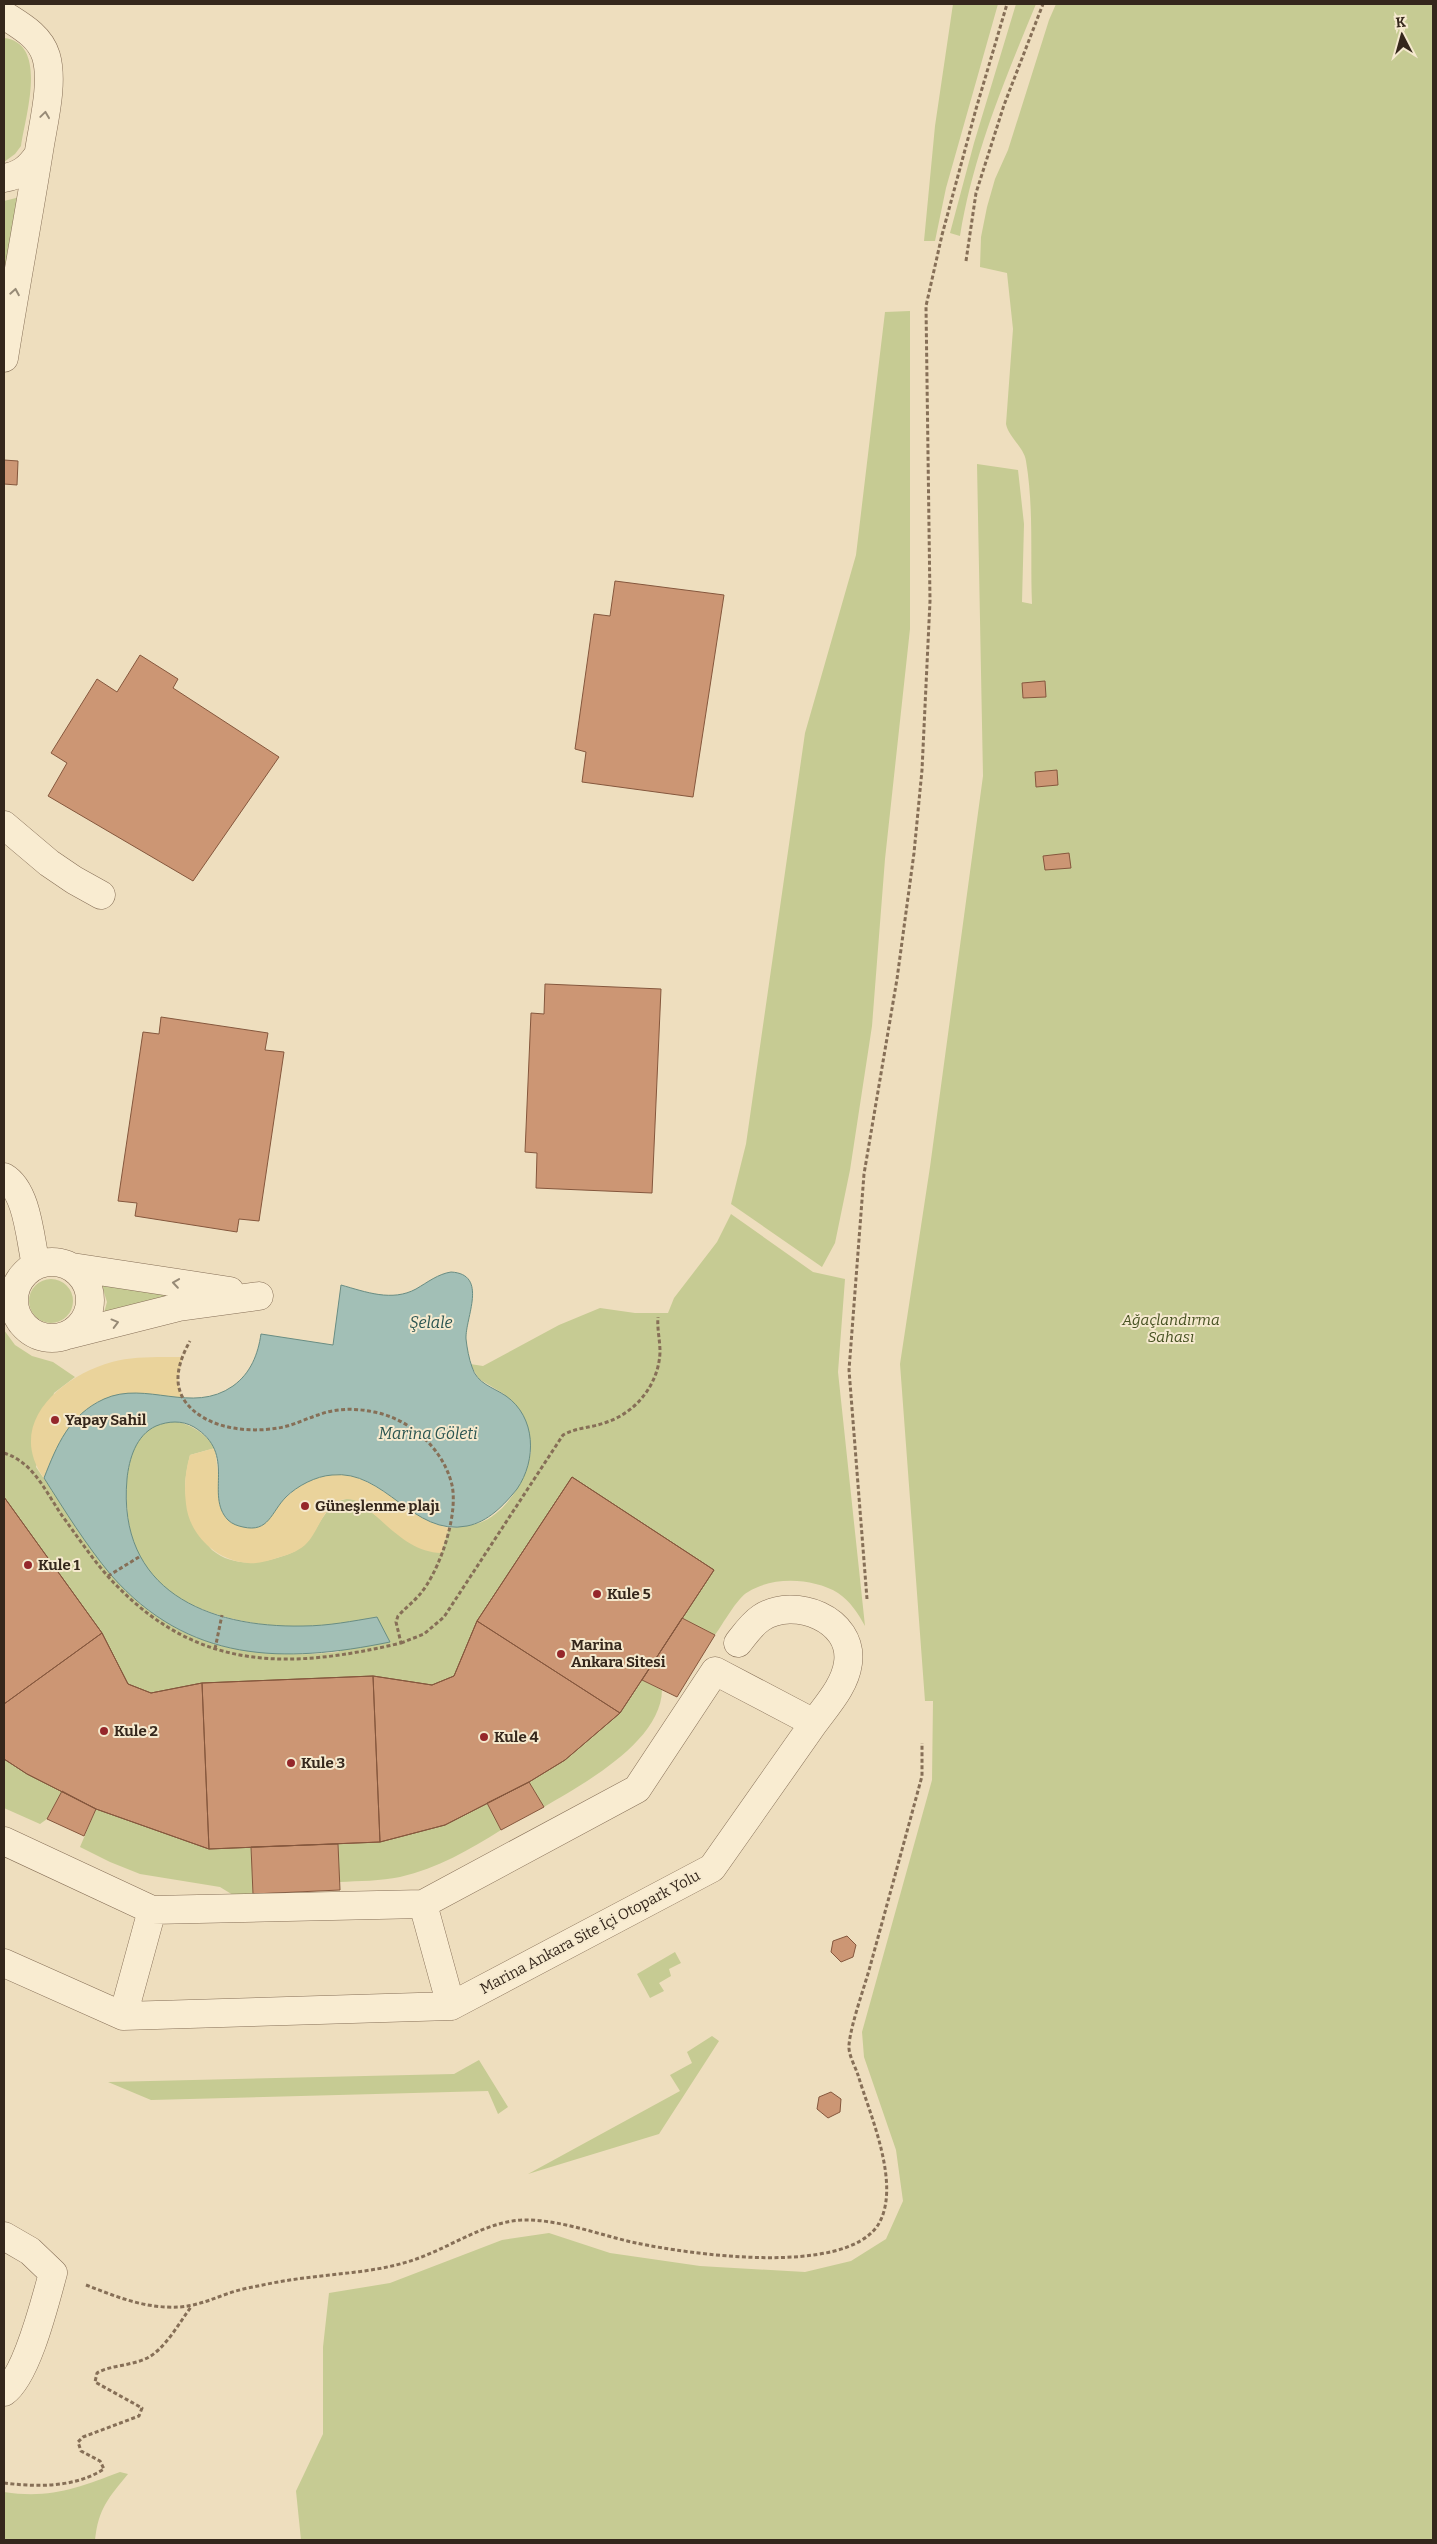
<svg xmlns="http://www.w3.org/2000/svg" width="1437" height="2544" font-family="Bitter,serif">
  <style>
    .green { fill: #c6cb93 }
    .sand { fill: #ead39b }
    .water { fill: #a2bfb6; stroke: #698d83 }
    .building { fill: #cc9674; stroke: #85573d }
    .lines { fill: none; stroke-linecap: round; stroke-linejoin: round }
    .minor-casing { stroke: #866f57; stroke-width: 29 }
    .path { stroke: #866f57; stroke-width: 3; stroke-dasharray: 4 2.5; stroke-linecap: butt }
    .minor { stroke: #f9ecd1; stroke-width: 28 }
    .oneway { stroke: #978a76 }
    .poi-dot { fill: #95272b; stroke: #f5e9ce; stroke-width: 2 }
    .labels { text-anchor: middle; dominant-baseline: central; stroke-width: 4; stroke-linejoin: round; paint-order: stroke }
    .park-label { font-size: 15px; font-style: italic; fill: #475222; stroke: #f5e9ce }
    .poi-label { font-size: 15px; font-weight: bold; fill: #35271c; stroke: #f5e9ce; text-anchor: start }
    .street-label { font-size: 15px; fill: #35271c; stroke: #f5e9ce }
    .water-label { font-size: 16px; font-style: italic; fill: #2b5551; stroke: #f5e9ce }
  </style>
  <rect width="100%" height="100%" fill="#eedebe"/>
  <path class="green" d="M953 4H998L946 188 935 241H924L935 126Z
    M1016 4H1036C1005 79 973 155 960 236L950 233 974 143Z
    M1056 4H1433V2540H301L296 2491 323 2434V2347L329 2293 390 2283 502 2240 549 2233 610 2253 700 2266 805 2272 851 2261 886 2239 903 2201 896 2150 864 2057 862 2032 932 1780 933 1701H925L900 1364 930 1167 983 776 977 464 1018 470 1024 524 1022 602 1032 604C1030 557 1034 508 1026 461 1024 447 1009 438 1006 424L1013 329 1007 273 980 267 981 237 987 207 995 179 1008 150 1049 20Z
    M4 38C49 43 25 117 21 146L15 154 4 162Z
    M20 197 4 294V201Z
    M910 311V629L885 859 872 1026 850 1170 835 1243 822 1267 731 1204 746 1144 805 733 856 555 885 312Z
    M731 1214 813 1272 845 1279 838 1372 865 1626C858 1613 850 1601 838 1593 813 1578 773 1576 748 1592 737 1598 723 1624 715 1635L682 1618 713 1570 572 1478 477 1621 454 1676 432 1685 373 1676 202 1683 151 1693 128 1684 102 1633 4 1497V1330L15 1345 32 1356 53 1362 75 1377 54 1393 36 1467C61 1503 83 1540 111 1574 170 1646 248 1661 338 1652L377 1617C357 1621 337 1625 317 1626 260 1630 166 1614 138 1556 131 1541 128 1521 127 1505 126 1482 126 1450 144 1433 167 1410 200 1425 215 1448L190 1455C182 1490 183 1499 200 1530 204 1537 207 1545 212 1550 235 1569 266 1563 291 1553 317 1543 321 1503 346 1499 350 1499 354 1499 357 1501 364 1505 369 1511 375 1515 396 1529 419 1540 441 1553L449 1528C461 1527 473 1526 484 1521 509 1509 527 1477 531 1451L504 1394 479 1379 470 1364 483 1366 559 1325 600 1308 635 1313H668L674 1298 717 1242Z
    M29 1301a22 22 0 1 1 44 0a22 22 0 1 1-44 0Z
    M101 1283 193 1294 104 1313 107 1302Z
    M642 1680 662 1690C661 1742 583 1784 544 1807L529 1782 565 1760 620 1713Z
    M4 1759 62 1791 47 1819 40 1824 4 1808Z
    M487 1803 501 1830C469 1850 438 1868 400 1877 381 1881 359 1881 339 1882L338 1844 380 1842 445 1825Z
    M96 1809 209 1849 251 1847 253 1894 233 1895 220 1887 140 1874 110 1862 80 1847Z
    M675 1952 681 1963 669 1969 671 1976 659 1983 664 1991 650 1998 637 1974Z
    M712 2036 719 2041 659 2134 528 2174 680 2091 670 2075 692 2063 687 2052Z
    M479 2060 508 2107 498 2114 488 2091 151 2100 108 2082 454 2074Z
    M120 2472 128 2474C109 2497 98 2509 95 2540H4V2492C50 2499 78 2488 120 2472Z"/>
  <path class="sand" d="M182 1357 178 1382 182 1398C163 1397 144 1394 125 1395 78 1397 59 1442 44 1478 5 1424 61 1376 112 1362 134 1356 159 1357 182 1357Z
    M215 1448 222 1509C237 1507 270 1505 282 1500 288 1498 292 1491 297 1488 311 1479 332 1471 348 1475 386 1484 411 1520 449 1528L441 1553C408 1552 386 1523 362 1504 354 1499 345 1497 337 1502 322 1510 318 1533 305 1545 297 1552 287 1555 277 1558 268 1561 258 1564 248 1563 217 1561 189 1535 186 1504 184 1488 185 1471 190 1455Z"/>
  <path class="water" d="M451 1272C489 1274 465 1318 466 1339 467 1348 469 1359 472 1367 477 1384 493 1387 506 1396 536 1417 537 1460 517 1489 504 1505 488 1522 467 1526 413 1537 385 1469 332 1475 316 1476 297 1486 286 1497 271 1512 269 1533 243 1527 238 1526 232 1524 228 1520 204 1495 238 1454 194 1427 182 1420 168 1421 156 1426 136 1435 129 1459 127 1479 117 1590 207 1628 303 1626 328 1626 353 1621 377 1617L390 1642C283 1664 188 1663 111 1575 86 1545 65 1511 44 1478 57 1445 69 1415 104 1399 146 1380 192 1415 233 1386 251 1373 258 1354 261 1334L333 1345 341 1285C366 1292 392 1302 416 1289 428 1282 438 1274 451 1272Z"/>
  <path class="building" d="M4 460 18 461 17 485 4 484Z
    M615 581 724 595 693 797 582 782 586 752 575 749 594 614 610 616Z
    M140 655 178 679 173 688 279 757 193 881 48 796 67 763 51 753 97 679 117 692Z
    M1045 681 1046 697 1023 698 1022 683Z
    M1057 770 1058 785 1036 787 1035 772Z
    M1069 853 1071 868 1045 870 1043 856Z
    M545 984 661 989 652 1193 536 1188 537 1153 525 1152 531 1013 544 1014Z
    M161 1017 268 1033 265 1050 284 1052 259 1221 239 1219 237 1232 135 1216 137 1203 118 1201 143 1032 159 1034Z
    M572 1477 714 1570 620 1713 477 1621Z
    M572 1477 714 1570 620 1713 565 1760 529 1782 445 1825 380 1842 209 1849 96 1809 27 1774 4 1759V1497L102 1633 128 1684 151 1693 202 1683 373 1676 432 1685 454 1676 477 1621Z
    M4 1497 102 1633 4 1704Z
    M682 1618 715 1635 677 1697 642 1680Z
    M477 1621 620 1713 565 1760 529 1782 445 1825 380 1842 373 1676 432 1685 454 1676Z
    M102 1633 128 1684 151 1693 202 1683 209 1849 96 1809 27 1774 4 1759V1704Z
    M373 1676 380 1842 209 1849 202 1683Z
    M529 1782 544 1807 501 1830 487 1803Z
    M62 1791 96 1809 84 1836 47 1819Z
    M338 1844 340 1890 253 1894 251 1847Z
    M847 1936 856 1945 853 1957 841 1962 831 1952 833 1941Z
    M831 2092 841 2099 840 2112 828 2118 817 2109 819 2097Z"/>
  <g class="lines">
    <g class="minor-casing">
      <path id="minor" d="M4 15C21 26 40 36 46 56 54 83 43 124 39 151 28 220 15 289 4 358
        M4 178C21 175 29 168 38 155
        M4 825 49 863 74 880 101 895
        M4 1177C28 1191 30 1240 36 1265
        M14 1300a38 38 0 1 1 76 0a38 38 0 1 1-76 0Z
        M72 1267 230 1291
        M68 1335 179 1307 259 1296
        M738 1643C745 1634 752 1624 761 1618 794 1596 854 1619 848 1663 845 1686 827 1705 814 1723
        M4 1841 152 1910 423 1904 637 1789 715 1671 814 1723 712 1868 451 2006 123 2016 4 1963
        M423 1904 451 2006
        M123 2016 152 1910
        M4 2236 30 2251 53 2273C45 2302 27 2376 4 2392"/>
    </g>
    <path class="path" d="M966 261 976 193 1004 105 1043 4
      M4 1453C36 1463 47 1496 66 1521 82 1543 98 1567 117 1586 201 1672 291 1669 401 1643L396 1622 398 1616C408 1605 417 1600 426 1586 442 1562 458 1514 452 1485 443 1448 410 1419 374 1412 355 1408 336 1408 318 1415 305 1419 292 1426 278 1428 248 1433 208 1429 187 1404 171 1384 179 1361 190 1341
      M108 1576 139 1557
      M867 1599 849 1370 864 1174 897 979 914 853 922 770 930 601 926 306 942 235 976 109 1007 4
      M401 1643 424 1634 444 1617 563 1435C577 1427 592 1428 607 1422 637 1412 659 1383 660 1352 660 1340 657 1329 658 1317
      M215 1649 222 1615
      M86 2285C112 2295 138 2306 167 2307 200 2309 218 2294 248 2288 267 2284 286 2280 305 2278 341 2273 378 2272 413 2260 448 2249 484 2222 522 2220 560 2219 599 2235 636 2243 689 2254 844 2277 878 2225 902 2186 870 2115 858 2075 855 2066 848 2054 849 2045 851 2023 865 1986 871 1963 888 1901 905 1839 922 1776V1743
      M4 2483C37 2487 74 2488 104 2469L100 2461 81 2451 78 2442 83 2437 139 2416 142 2408 95 2382 97 2373C111 2365 129 2366 145 2359 164 2351 179 2323 191 2307"/>
    <use href="#minor" class="minor"/>
  </g>
  <defs><path id="oneway-chevron" d="M-2-3.5L2.5 0L-2 3.5" fill="none" stroke-width="1.6" stroke-linecap="round" stroke-linejoin="round" transform="scale(1.25)"/></defs>
  <g class="oneway">
    <use href="#oneway-chevron" transform="translate(45 115) rotate(-82)"/>
    <use href="#oneway-chevron" transform="translate(15 292) rotate(-80)"/>
    <use href="#oneway-chevron" transform="translate(176 1283) rotate(-172)"/>
    <use href="#oneway-chevron" transform="translate(115 1323) rotate(-15)"/>
  </g>
  <g class="poi-dot">
    <circle cx="55" cy="1420" r="5"/>
    <circle cx="305" cy="1506" r="5"/>
    <circle cx="28" cy="1565" r="5"/>
    <circle cx="597" cy="1594" r="5"/>
    <circle cx="561" cy="1654" r="5"/>
    <circle cx="104" cy="1731" r="5"/>
    <circle cx="484" cy="1737" r="5"/>
    <circle cx="291" cy="1763" r="5"/>
  </g>
  <g class="labels">
    <g class="park-label">
      <text x="1171" y="1320">Ağaçlandırma<tspan x="1171" dy="17">Sahası</tspan></text>
    </g>
    <g class="poi-label">
      <text x="65" y="1420">Yapay Sahil</text>
      <text x="315" y="1506">Güneşlenme plajı</text>
      <text x="38" y="1565">Kule 1</text>
      <text x="607" y="1594">Kule 5</text>
      <text x="571" y="1645">Marina<tspan x="571" dy="17">Ankara Sitesi</tspan></text>
      <text x="114" y="1731">Kule 2</text>
      <text x="494" y="1737">Kule 4</text>
      <text x="301" y="1763">Kule 3</text>
    </g>
    <g class="street-label">
      <text transform="translate(590 1932) rotate(-28)">Marina Ankara Site İçi Otopark Yolu</text>
    </g>
    <g class="water-label">
      <text x="431" y="1322">Şelale</text>
      <text x="428" y="1433">Marina Göleti</text>
    </g>
  </g>
  <rect width="1437" height="2544" fill="none" stroke="#35271c" stroke-width="10"/>
  <g transform="translate(1402 35) rotate(354)" stroke="#f5e9ce" stroke-width="4" paint-order="stroke">
  <path d="M0-4L9 19L0 12L-9 19Z" fill="#35271c"/>
  <text y="-8" font-size="14" font-weight="bold" text-anchor="middle" fill="#35271c">K</text>
  </g>
</svg>
